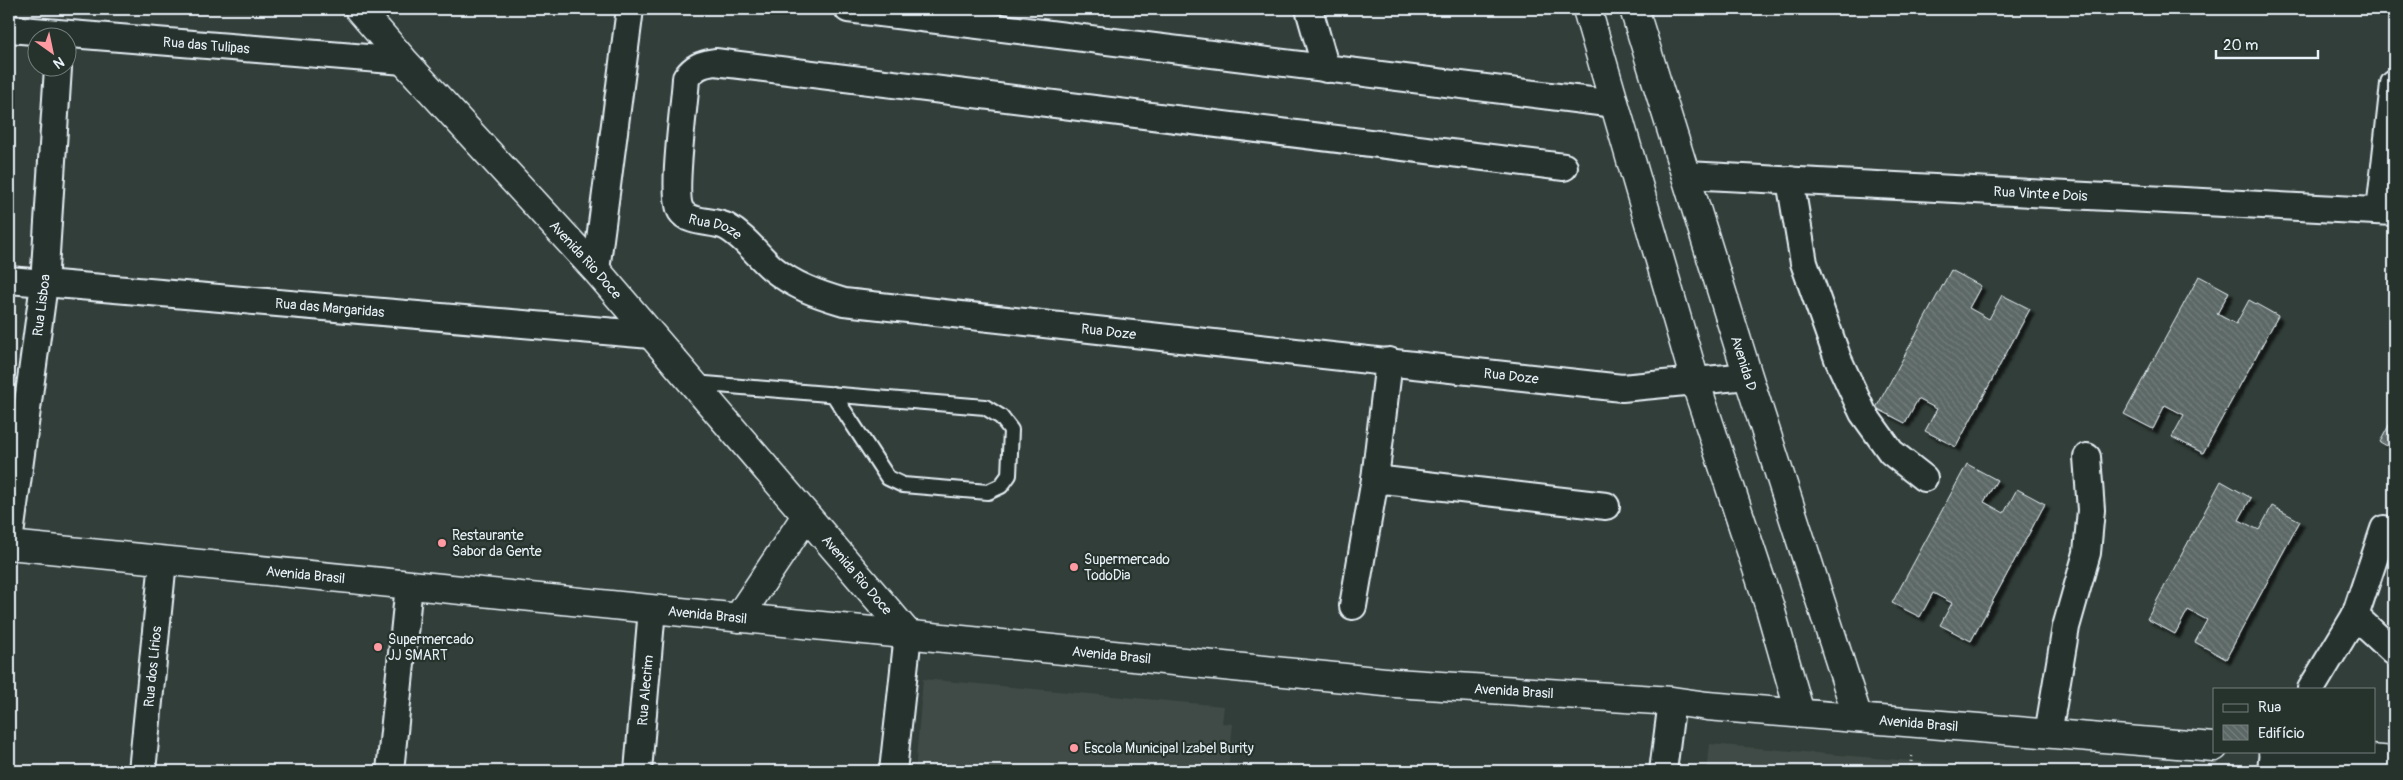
<svg xmlns="http://www.w3.org/2000/svg" width="2403" height="780" font-family="Pangolin,sans-serif">
  <style>
    .built { fill: #3f4b46 }
    .building { fill: url(#building-back-hatch); stroke: #e8f1f8; filter: url(#shadow) }
    .lines { fill: none; stroke-linecap: round; stroke-linejoin: round }
    .service-casing { stroke: #e8f1f8; stroke-width: 18 }
    .minor-casing { stroke: #e8f1f8; stroke-width: 30 }
    .tertiary-casing { stroke: #e8f1f8; stroke-width: 31 }
    .primary-casing { stroke: #e8f1f8; stroke-width: 31 }
    .path { stroke: #e8f1f8; stroke-width: 3; stroke-dasharray: 1 4; stroke-linecap: butt }
    .service { stroke: #26332d; stroke-width: 14 }
    .minor { stroke: #26332d; stroke-width: 26 }
    .tertiary { stroke: #26332d; stroke-width: 28 }
    .primary { stroke: #26332d; stroke-width: 28 }
    .poi-dot { fill: #ff9aa2; stroke: #26332d; stroke-width: 2 }
    .labels { text-anchor: middle; dominant-baseline: central; stroke-width: 4.5; stroke-linejoin: round; paint-order: stroke }
    .street-label { font-size: 14px; fill: #e8f1f8; stroke: #26332d }
    .poi-label { font-size: 14px; fill: #e8f1f8; stroke: #26332d; text-anchor: start }
  </style>
  <defs>
    <pattern id="building-back-hatch" width="6" height="6" patternUnits="userSpaceOnUse" patternTransform="scale(1.25)"><rect width="6" height="6" fill="#5c6865"/><path d="M-1 5l2 2M0 0l6 6M5-1l2 2" fill="none" stroke="#737e7c"/></pattern>
    <filter id="shadow"><feDropShadow dx="4.5" dy="4.5" stdDeviation="1" flood-color="#0009"/></filter>
  </defs>
  <rect width="100%" height="100%" fill="#323e39"/>
  <filter id="ink" filterUnits="userSpaceOnUse"><feTurbulence type="fractalNoise" baseFrequency=".02" numOctaves="2"/><feDisplacementMap in="SourceGraphic" scale="10" xChannelSelector="R" yChannelSelector="G"/><feConvolveMatrix kernelMatrix="1 2 1 2 8 2 1 2 1" color-interpolation-filters="sRGB"/></filter>
  <g filter="url(#ink)">
    <path class="built" d="M923 679 1224 706 1222 723 1233 724 1228 771H915Z
      M1710 744 1911 761 2042 771H1707Z"/>
    <path class="building" d="M1951 270 1981 286 1969 308 1989 319 2002 295 2030 309 1956 447 1925 431 1937 409 1918 399 1905 423 1876 408Z
      M2199 276 2229 292 2217 314 2236 324 2249 300 2278 316 2203 453 2172 437 2184 415 2165 405 2153 429 2124 414Z
      M2394 416V450L2380 442Z
      M1967 464 1997 480 1984 502 2004 513 2017 489 2045 504 1971 641 1940 625 1952 603 1933 593 1920 617 1892 603Z
      M2221 481 2251 498 2239 520 2259 530 2272 506 2300 521 2226 659 2195 642 2207 620 2188 610 2175 634 2147 619Z"/>
    <g class="lines">
      <g class="service-casing">
        <path id="service" d="M694 383 985 407 1001 417 1011 430 1009 475 1001 486 988 492 903 485 888 478 833 394"/>
      </g>
      <g class="minor-casing">
        <g id="minor">
          <path d="M848 9 1615 104"/>
          <path d="M1309 9 1326 69"/>
          <path id="s1" d="M9 29 404 61"/>
          <path id="s2" d="M1564 167 715 62C701 64 694 67 686 78 685 102 671 195 681 211 689 224 714 220 727 227 745 237 757 255 772 268 794 286 817 294 844 302L1622 388 1748 376"/>
          <path id="s3" d="M1687 175 2394 212"/>
          <path d="M1790 180 1804 263 1838 359 1863 413 1891 452 1924 478"/>
          <path d="M2380 211 2394 84"/>
          <path d="M596 270 630 9"/>
          <path id="s4" d="M9 280 651 335"/>
          <path d="M1389 361 1375 479 1606 506"/>
          <path id="s5" d="M9 542 44 284 58 68"/>
          <path d="M1353 606 1375 479"/>
          <path d="M2355 616 2394 652"/>
          <path d="M2311 689 2355 616 2384 529"/>
          <path d="M2048 734 2066 627 2087 553 2091 510 2087 457"/>
          <path id="s6" d="M142 771 163 561"/>
          <path d="M390 771 409 585"/>
          <path id="s7" d="M638 771 652 609"/>
          <path d="M893 771 908 634"/>
          <path d="M1663 771 1672 701"/>
          <path d="M2271 771 2273 751"/>
        </g>
      </g>
      <g class="tertiary-casing">
        <g id="tertiary">
          <path id="s8" d="M359 9 404 61 596 270 908 634"/>
          <path d="M1587 9 1695 381 1770 608 1800 713"/>
          <path id="s9" d="M1634 9 1748 376 1858 718"/>
          <path d="M738 618 806 516"/>
        </g>
      </g>
      <g class="primary-casing">
        <g id="primary">
          <path id="s10" d="M9 545 1395 683 1672 701 1707 706 2214 747"/>
          <path d="M2273 751 2394 761"/>
        </g>
      </g>
      <path class="path" d="M1912 771 1910 769 1912 755"/>
      <use href="#service" class="service"/>
      <use href="#minor" class="minor"/>
      <use href="#tertiary" class="tertiary"/>
      <use href="#primary" class="primary"/>
    </g>
  </g>
  <g class="poi-dot">
    <circle cx="442" cy="543" r="5"/>
    <circle cx="1074" cy="567" r="5"/>
    <circle cx="378" cy="647" r="5"/>
    <circle cx="1074" cy="748" r="5"/>
  </g>
  <g class="labels">
    <g class="street-label">
      <text stroke="none"><textPath href="#s1" startOffset="198">Rua das Tulipas</textPath></text>
      <text stroke="none"><textPath href="#s3" startOffset="354">Rua Vinte e Dois</textPath></text>
      <text stroke="none"><textPath href="#s2" startOffset="1062">Rua Doze</textPath></text>
      <text stroke="none"><textPath href="#s8" startOffset="338">Avenida Rio Doce</textPath></text>
      <text stroke="none"><textPath href="#s5" startOffset="239">Rua Lisboa</textPath></text>
      <text stroke="none"><textPath href="#s4" startOffset="322">Rua das Margaridas</textPath></text>
      <text stroke="none"><textPath href="#s2" startOffset="1481">Rua Doze</textPath></text>
      <text stroke="none"><textPath href="#s9" startOffset="371">Avenida D</textPath></text>
      <text stroke="none"><textPath href="#s2" startOffset="1886">Rua Doze</textPath></text>
      <text stroke="none"><textPath href="#s10" startOffset="298">Avenida Brasil</textPath></text>
      <text stroke="none"><textPath href="#s8" startOffset="754">Avenida Rio Doce</textPath></text>
      <text stroke="none"><textPath href="#s10" startOffset="702">Avenida Brasil</textPath></text>
      <text stroke="none"><textPath href="#s10" startOffset="1108">Avenida Brasil</textPath></text>
      <text stroke="none"><textPath href="#s6" startOffset="105">Rua dos Lírios</textPath></text>
      <text stroke="none"><textPath href="#s7" startOffset="81">Rua Alecrim</textPath></text>
      <text stroke="none"><textPath href="#s10" startOffset="1512">Avenida Brasil</textPath></text>
      <text stroke="none"><textPath href="#s10" startOffset="1918">Avenida Brasil</textPath></text>
    </g>
    <g class="poi-label">
      <text x="452" y="535">Restaurante<tspan x="452" dy="16">Sabor da Gente</tspan></text>
      <text x="1084" y="559">Supermercado<tspan x="1084" dy="16">TodoDia</tspan></text>
      <text x="388" y="639">Supermercado<tspan x="388" dy="16">JJ SMART</tspan></text>
      <text x="1084" y="748">Escola Municipal Izabel Burity</text>
    </g>
  </g>
  <rect width="2403" height="780" fill="none" stroke="#26332d" stroke-width="30"/>
  <rect x="15" y="15" width="2373" height="750" fill="none" stroke="#e8f1f8" stroke-width="2" filter="url(#ink)"/>
  <rect x="2213" y="688" width="162" height="65" fill="#26332d" stroke="#747f7e"/>
  <rect x="2223" y="704" width="25" height="8" fill="#26332d" stroke="#747f7e"/>
  <text x="2258" y="712" font-size="15" fill="#e8f1f8">Rua</text>
  <rect x="2223" y="725" width="25" height="15" fill="url(#building-back-hatch)" stroke="#747f7e"/>
  <text x="2258" y="738" font-size="15" fill="#e8f1f8">Edifício</text>
  <g transform="translate(52 52) rotate(147)"><circle r="24" fill="#26332d" stroke="#747f7e"/>
  <path d="M0-4L9 19L0 12L-9 19Z" fill="#ff9aa2"/>
  <text y="-8" font-size="14" font-weight="bold" text-anchor="middle" fill="#e8f1f8">N</text>
  </g>
  <path d="M2216 50v8h102v-8" fill="none" stroke="#e8f1f8" stroke-width="2.5"/>
  <text x="2223" y="50" font-size="15" fill="#e8f1f8" stroke="#26332d" stroke-width="4" paint-order="stroke">20 m</text>
</svg>
